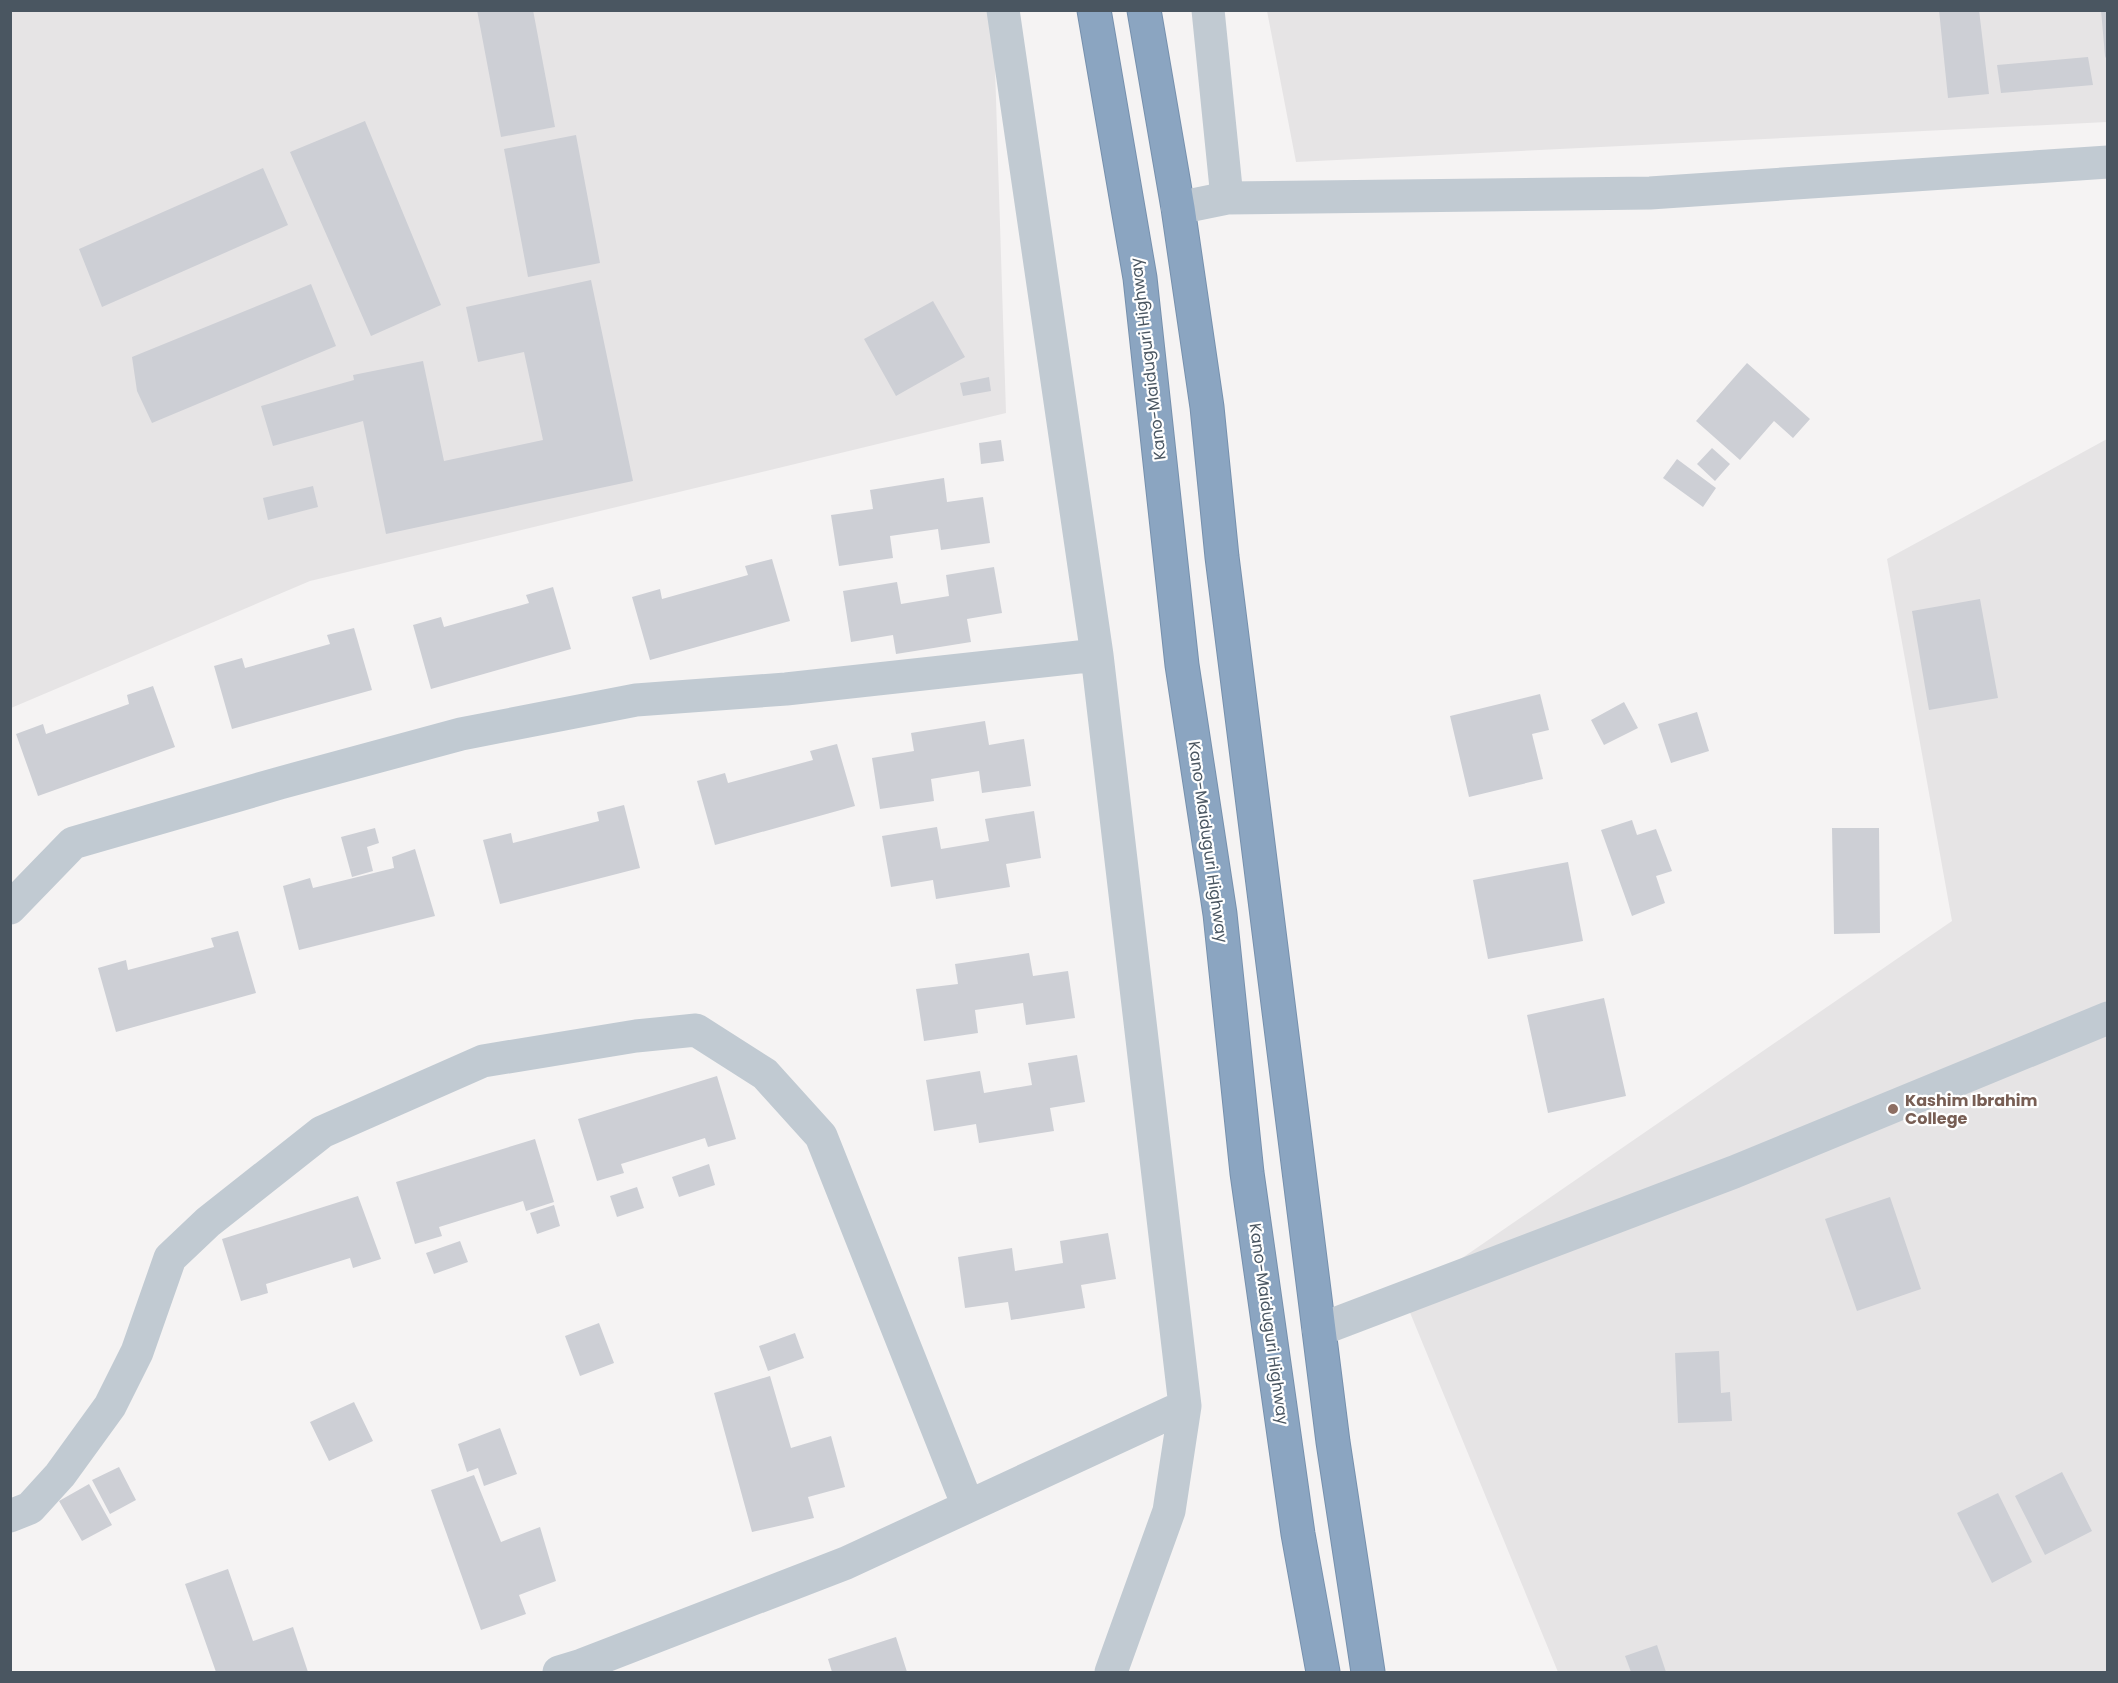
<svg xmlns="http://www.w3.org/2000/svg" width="2118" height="1683" font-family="Poppins,sans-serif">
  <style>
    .education { fill: #e6e4e5 }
    .building { fill: #cdcfd5 }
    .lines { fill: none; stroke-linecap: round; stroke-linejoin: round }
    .highway-casing { stroke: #7690ad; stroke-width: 35 }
    .street { stroke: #c1cad2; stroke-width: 33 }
    .highway { stroke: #8ba5c1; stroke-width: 33 }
    .education-dot { fill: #8d6e63; stroke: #fff; stroke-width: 2 }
    .labels { text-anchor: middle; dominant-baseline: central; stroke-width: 4.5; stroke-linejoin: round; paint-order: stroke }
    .street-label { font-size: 16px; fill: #4a5661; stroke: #fff }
    .education-label { font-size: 16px; font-weight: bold; fill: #785e54; stroke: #fff; text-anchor: start }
  </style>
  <rect width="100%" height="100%" fill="#f5f3f3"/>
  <path class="education" d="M11 11H990L994 36 1006 413 310 581 11 708Z
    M1267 11H2107V122L1296 162Z
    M2107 439V1672H1558L1404 1298 1952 921 1887 559Z"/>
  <path class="building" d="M477 10H533L555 127 501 137Z
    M1939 10H1979L1989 94 1948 98Z
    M2101 10H2108V63L2105 56Z
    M2088 57 2093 85 2001 93 1997 65Z
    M365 121 441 305 371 336 290 152Z
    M576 135 600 263 528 277 504 149Z
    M263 168 288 225 102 307 79 249Z
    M591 280 633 481 386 534 363 421 273 446 261 406 354 380 353 375 423 361 444 461 543 440 524 352 478 362 466 307Z
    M311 284 336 346 152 423 137 391 132 357Z
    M933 301 965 357 896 396 864 339Z
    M1747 363 1810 419 1793 438 1774 421 1740 460 1696 421Z
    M989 377 991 391 963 396 960 383Z
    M1001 440 1004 461 981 464 979 443Z
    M1712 448 1730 464 1715 481 1697 464Z
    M1677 459 1716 488 1703 507 1663 478Z
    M944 478 947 502 983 497 990 543 941 550 938 529 890 536 893 558 839 566 831 515 873 509 870 490Z
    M313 486 318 507 268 520 263 498Z
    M772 559 790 621 650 660 632 597 660 589 662 599 748 575 745 566Z
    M994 567 1002 613 967 619 971 642 896 654 893 635 851 642 843 591 897 582 901 604 949 596 946 575Z
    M553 587 571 649 431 689 413 625 441 617 444 627 529 603 526 595Z
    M1980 599 1998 698 1929 710 1912 611Z
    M354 628 372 690 232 729 214 666 242 658 245 668 330 644 327 635Z
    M153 686 175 747 38 796 16 734 43 724 46 734 129 704 127 695Z
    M1540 694 1549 730 1532 734 1543 779 1469 797 1450 716Z
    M1624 702 1638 728 1604 745 1591 720Z
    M1697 712 1709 751 1671 763 1658 724Z
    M985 721 989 745 1024 739 1031 786 982 793 979 771 931 779 934 801 880 809 872 758 914 751 911 733Z
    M837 744 855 806 715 845 697 781 725 773 728 783 813 760 810 751Z
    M624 805 640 868 500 904 483 840 511 833 513 843 599 821 597 812Z
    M1034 811 1041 858 1006 864 1010 887 936 899 933 880 891 887 882 836 937 827 941 849 989 841 985 819Z
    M1632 820 1637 835 1656 829 1672 871 1656 876 1665 903 1632 916 1601 830Z
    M375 828 379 843 367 847 373 871 352 877 341 837Z
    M1832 828H1879L1880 933 1834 934Z
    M415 849 435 916 299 950 283 886 310 878 313 888 394 868 392 857Z
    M1568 862 1583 941 1488 959 1473 880Z
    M238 931 256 993 116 1032 98 968 126 960 128 970 214 947 211 938Z
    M1029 953 1033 976 1068 971 1075 1018 1026 1025 1023 1003 975 1010 978 1033 924 1041 916 989 958 984 955 964Z
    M1604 998 1626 1096 1548 1113 1527 1015Z
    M1077 1055 1085 1102 1050 1108 1054 1131 979 1143 976 1124 934 1131 926 1080 980 1071 984 1093 1032 1085 1028 1063Z
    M717 1076 736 1139 708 1147 705 1138 621 1164 624 1173 597 1181 578 1119Z
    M535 1139 554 1202 526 1211 523 1201 439 1227 442 1236 415 1244 396 1182Z
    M709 1164 715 1185 679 1197 672 1177Z
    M637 1187 644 1208 617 1217 610 1196Z
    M358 1196 381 1259 353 1268 350 1258 266 1284 268 1293 241 1301 222 1239Z
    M1890 1197 1921 1289 1857 1311 1825 1219Z
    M554 1205 560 1226 537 1234 530 1213Z
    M1108 1233 1116 1279 1081 1285 1085 1308 1011 1320 1008 1302 965 1308 958 1257 1012 1248 1015 1271 1063 1263 1060 1241Z
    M460 1241 468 1262 434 1274 426 1253Z
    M599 1323 614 1363 580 1376 565 1336Z
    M795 1333 804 1358 768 1371 759 1346Z
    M1719 1351 1721 1393 1730 1392 1732 1421 1678 1423 1675 1353Z
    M770 1376 791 1448 831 1436 845 1487 808 1497 814 1518 752 1532 714 1393Z
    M354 1402 373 1441 329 1461 310 1422Z
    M500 1428 517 1474 484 1486 478 1468 467 1472 458 1444Z
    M119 1467 136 1500 110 1514 92 1480Z
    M2062 1472 2092 1531 2045 1555 2015 1496Z
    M474 1475 501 1542 540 1527 556 1581 519 1595 526 1614 481 1630 431 1490Z
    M89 1484 112 1525 82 1541 59 1501Z
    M1998 1493 2032 1562 1992 1583 1957 1513Z
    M228 1569 253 1641 293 1627 308 1672H216L185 1584Z
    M896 1637 907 1672H832L828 1659Z
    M1657 1645 1666 1672H1631L1625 1656Z"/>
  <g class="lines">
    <g class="highway-casing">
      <path id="highway" d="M1094 10 1140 278 1182 665 1220 914 1247 1173 1298 1534 1323 1672
        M1144 10 1178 208 1207 407 1222 557 1333 1442 1368 1672"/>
    </g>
    <path class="street" d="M1003 10 1097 655 1185 1406 1169 1511 1111 1672
      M1208 10 1227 198
      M1178 208 1227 198 1650 193 2108 162
      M10 908 73 843 280 783 461 734 636 700 786 689 1097 655
      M1319 1330 1734 1172 2108 1018
      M10 1516 30 1508 60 1475 110 1406 137 1352 170 1258 208 1222 322 1132 483 1061 636 1036 696 1030 765 1074 821 1136 968 1506
      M559 1672 582 1665 846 1563 1185 1406"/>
    <use href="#highway" class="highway"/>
  </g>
  <circle class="education-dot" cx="1893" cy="1109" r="6"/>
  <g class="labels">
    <g class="street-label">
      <text transform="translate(1148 359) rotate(-97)">Kano-Maiduguri Highway</text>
      <text transform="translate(1208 842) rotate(82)">Kano-Maiduguri Highway</text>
      <text transform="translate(1269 1324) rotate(82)">Kano-Maiduguri Highway</text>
    </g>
    <g class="education-label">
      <text x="1905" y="1100">Kashim Ibrahim<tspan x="1905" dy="18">College</tspan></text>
    </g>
  </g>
  <rect width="2118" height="1683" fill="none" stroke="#4a5661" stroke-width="24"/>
</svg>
